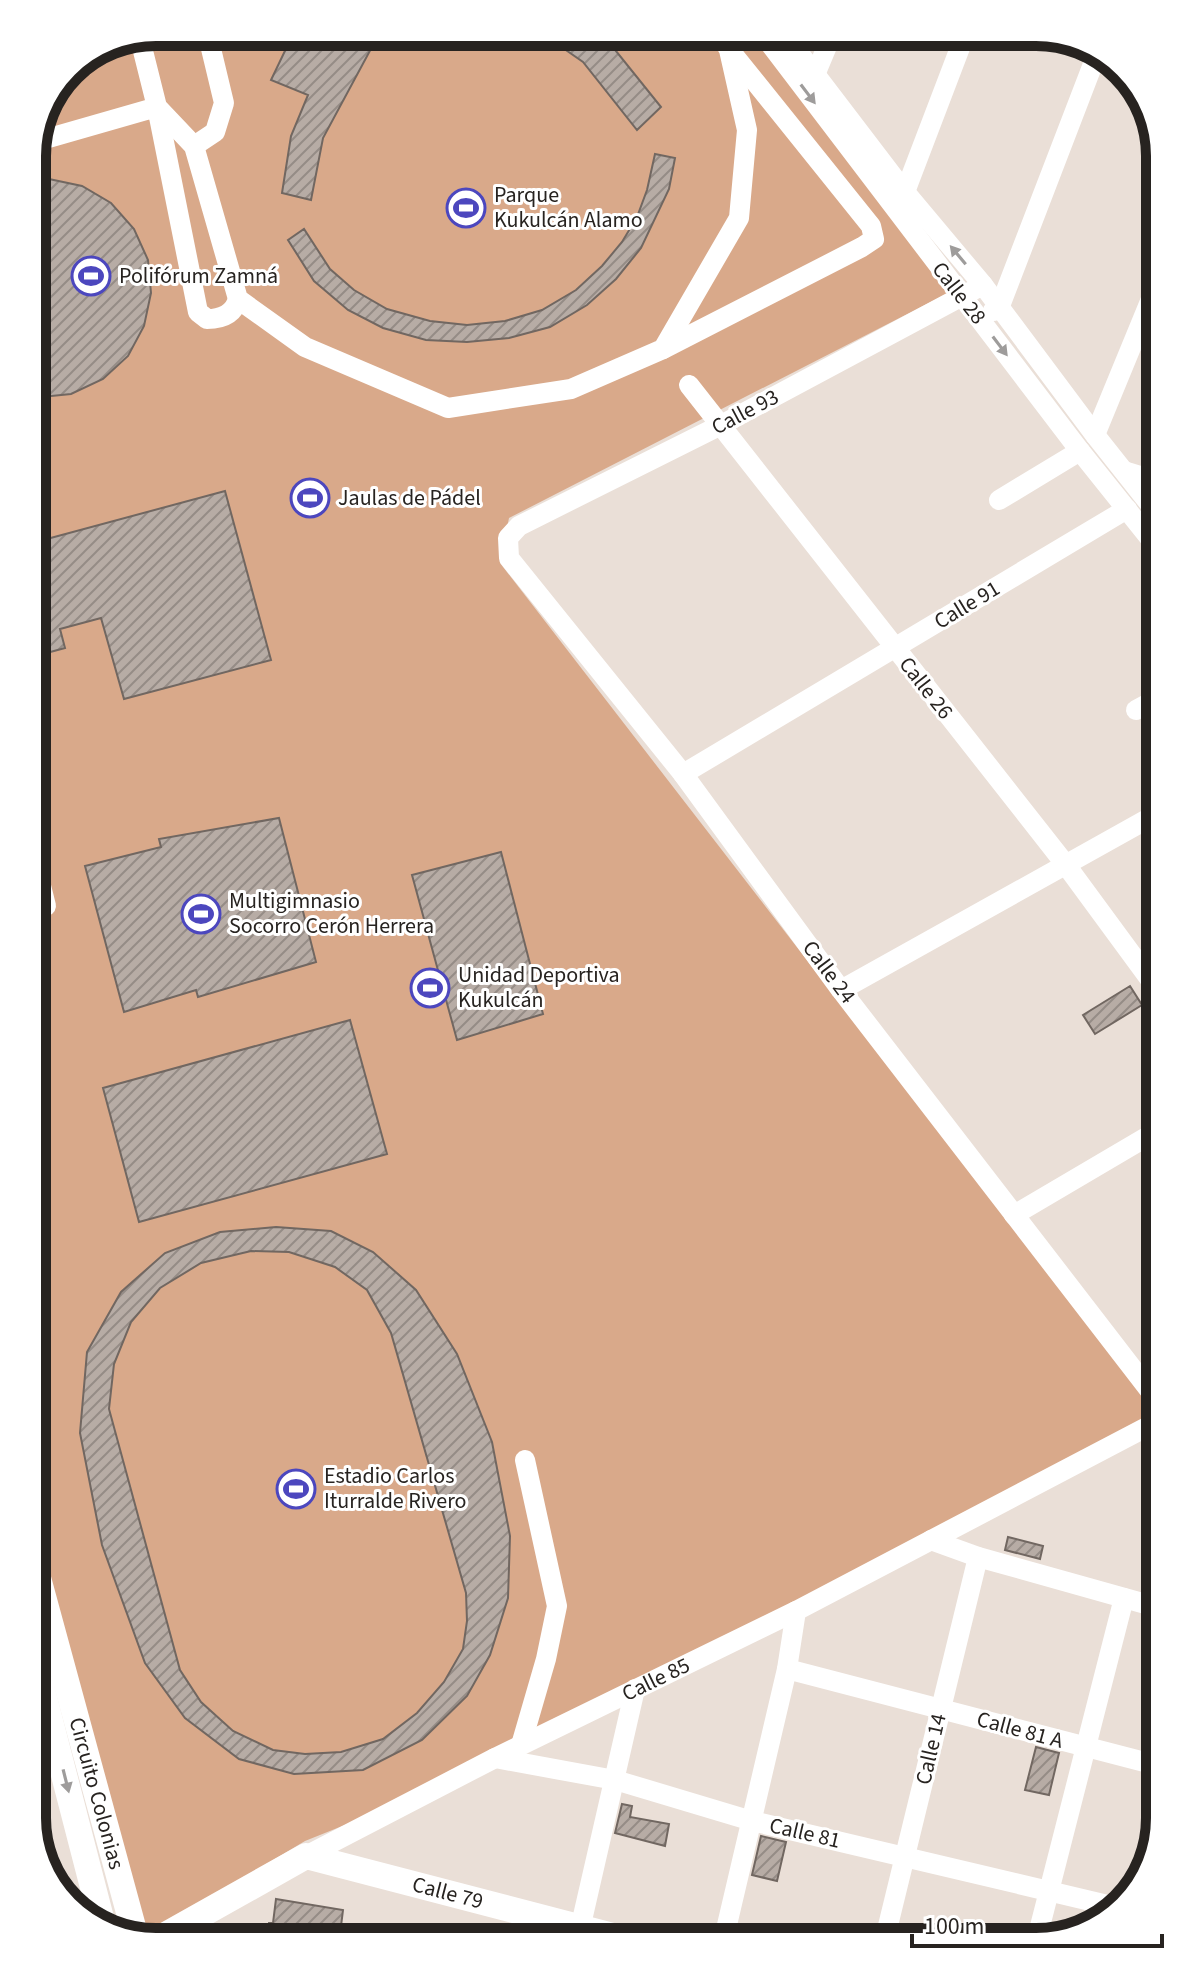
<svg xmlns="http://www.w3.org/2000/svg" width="1192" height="1974" font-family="'Source Sans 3',sans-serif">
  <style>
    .park { fill: #d9a98a }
    .building { fill: url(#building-hatch); stroke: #716761; stroke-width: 2; fill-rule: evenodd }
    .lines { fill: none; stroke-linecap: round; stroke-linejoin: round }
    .minor { stroke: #fff; stroke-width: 20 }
    .major { stroke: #fff; stroke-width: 26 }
    .oneway { fill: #9e9c9b }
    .labels { text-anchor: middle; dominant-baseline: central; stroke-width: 6; stroke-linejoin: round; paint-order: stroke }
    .poi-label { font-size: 22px; fill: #272320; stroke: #fff; text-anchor: start }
    .street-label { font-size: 22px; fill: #272320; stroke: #fff }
    .rim { fill: none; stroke: #272320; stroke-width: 10 }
  </style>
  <defs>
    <pattern id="building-hatch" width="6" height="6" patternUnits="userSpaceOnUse" patternTransform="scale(2)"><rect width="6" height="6" fill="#b7aca5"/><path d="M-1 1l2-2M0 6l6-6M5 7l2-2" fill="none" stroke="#958c86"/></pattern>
  </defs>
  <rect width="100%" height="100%" fill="#eadfd7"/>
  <path class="park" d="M156 32H761L956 289 509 518 500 563 1157 1413 524 1753 305 1841 145 1937 32 1526V148L69 68Z"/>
  <path class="building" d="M294 32H380L323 138 311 200 282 193 291 136 308 95 271 80Z
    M540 32H592L612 46 661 107 637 130 583 62Z
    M655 154 675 158 669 189 641 248 616 279 587 305 550 327 509 338 467 342 426 340 383 328 348 310 314 281 288 240 304 229 330 269 354 290 387 309 430 321 467 325 505 321 542 310 576 290 602 266 622 242 637 217 647 190Z
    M49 179 82 186 111 203 134 229 148 260 151 293 144 326 128 356 103 379 71 394 32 398V180Z
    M225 491 271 660 124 699 101 618 60 629 65 648 32 657V571L37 570 32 543Z
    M279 818 316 962 198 997 196 990 124 1012 85 866 161 847 159 839Z
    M501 852 543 1014 457 1040 412 875Z
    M1130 986 1142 1005 1095 1034 1083 1015Z
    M350 1020 387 1154 139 1222 103 1088Z
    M276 1227 331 1231 373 1252 416 1290 457 1354 492 1442 510 1536 508 1598 490 1655 467 1696 422 1740 363 1770 294 1774 239 1759 185 1718 145 1663 102 1545 80 1433 87 1352 121 1292 165 1253 220 1232ZM251 1251 289 1252 335 1267 367 1290 391 1333 466 1593 467 1621 463 1649 444 1682 417 1713 383 1739 341 1752 305 1754 273 1750 233 1731 201 1702 180 1670 109 1409 114 1364 131 1322 160 1288 201 1263Z
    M1008 1537 1043 1546 1040 1559 1005 1550Z
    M1036 1747 1059 1753 1049 1795 1025 1790Z
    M622 1804 632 1806 630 1817 669 1824 665 1846 615 1833Z
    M761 1836 786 1842 777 1881 752 1875Z
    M276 1899 343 1910 339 1942H266L269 1923H273Z"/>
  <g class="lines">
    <g class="minor">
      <path d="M761 32 1080 451 1160 551"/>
      <path d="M783 32 905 192 983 285 1095 435 1160 517"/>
      <path d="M140 39 157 107 194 146 238 299 305 347 448 408 571 389 663 349 739 218 747 130 729 50 719 32"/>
      <path d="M815 75 833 32"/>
      <path d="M35 142 157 107 198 312 207 319C222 319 234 314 238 299"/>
      <path d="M194 146 215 132 224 103 207 32"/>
      <path d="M905 192 966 32"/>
      <path d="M983 285 721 425 519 526 508 538 509 558 683 774 841 990 1160 1404"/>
      <path d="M993 311 1000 306 1098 51"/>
      <path d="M663 349 862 247 874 239 871 226 732 53"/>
      <path d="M689 385 1066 865 1160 993"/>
      <path d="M1095 435 1160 277"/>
      <path d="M1124 471 1160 482"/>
      <path d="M999 500 1080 451"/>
      <path d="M1136 710 1160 697"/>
      <path d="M683 774 1127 509"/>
      <path d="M32 910 46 906 36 866 32 867"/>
      <path d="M841 990 1160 812"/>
      <path d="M1014 1215 1160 1129"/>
      <path d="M931 1540 978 1557 1160 1608"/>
      <path d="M787 1669 1160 1766"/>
      <path d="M521 1745 546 1659 557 1606 525 1460"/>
      <path d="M495 1758 615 1780 752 1821 1116 1907"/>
      <path id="s1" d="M306 1856 495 1758 796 1611 1160 1420"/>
      <path d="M577 1942 635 1689"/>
      <path d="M723 1942 787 1669 796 1611"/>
      <path d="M884 1942 978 1557"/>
      <path d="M1036 1942 1124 1598"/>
    </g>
    <g class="major">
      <path id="s2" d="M32 1556 136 1938"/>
      <path d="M32 1651 103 1926"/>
      <path id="s3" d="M153 1942 306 1856 636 1942"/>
    </g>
  </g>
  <defs><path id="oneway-solid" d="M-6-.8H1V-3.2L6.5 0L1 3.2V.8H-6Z" transform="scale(2)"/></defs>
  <g class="oneway">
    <use href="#oneway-solid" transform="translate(808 94) rotate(53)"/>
    <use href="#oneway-solid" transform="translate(958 255) rotate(-130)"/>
    <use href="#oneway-solid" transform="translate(1000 346) rotate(53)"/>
    <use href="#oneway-solid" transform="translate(66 1781) rotate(76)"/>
  </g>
  <defs>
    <g id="stadium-ring" transform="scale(2)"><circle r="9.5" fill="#fff" stroke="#4c47be" stroke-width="1.5"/><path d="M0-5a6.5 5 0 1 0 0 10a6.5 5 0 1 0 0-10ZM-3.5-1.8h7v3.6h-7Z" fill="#4c47be"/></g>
  </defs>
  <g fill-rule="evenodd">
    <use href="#stadium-ring" x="466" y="208"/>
    <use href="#stadium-ring" x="91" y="276"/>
    <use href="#stadium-ring" x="310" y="498"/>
    <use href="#stadium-ring" x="201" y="914"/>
    <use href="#stadium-ring" x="430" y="988"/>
    <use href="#stadium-ring" x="296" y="1489"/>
  </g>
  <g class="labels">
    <g class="poi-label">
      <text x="494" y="195">Parque<tspan x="494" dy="25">Kukulcán Alamo</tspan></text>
      <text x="119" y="276">Polifórum Zamná</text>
      <text x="338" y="498">Jaulas de Pádel</text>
      <text x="229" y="901">Multigimnasio<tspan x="229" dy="25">Socorro Cerón Herrera</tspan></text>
      <text x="458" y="975">Unidad Deportiva<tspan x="458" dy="25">Kukulcán</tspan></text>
      <text x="324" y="1476">Estadio Carlos<tspan x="324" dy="25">Iturralde Rivero</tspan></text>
    </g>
    <g class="street-label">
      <text transform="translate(959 293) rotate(52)">Calle 28</text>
      <text transform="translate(745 412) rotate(-28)">Calle 93</text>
      <text transform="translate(967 605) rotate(-31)">Calle 91</text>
      <text transform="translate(926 688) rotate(52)">Calle 26</text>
      <text transform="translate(829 972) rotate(53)">Calle 24</text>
      <text stroke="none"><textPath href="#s1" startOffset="392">Calle 85</textPath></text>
      <text transform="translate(1020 1730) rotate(15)">Calle 81 A</text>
      <text transform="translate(931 1749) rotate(-77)">Calle 14</text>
      <text stroke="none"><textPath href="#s2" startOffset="246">Circuito Colonias</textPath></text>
      <text transform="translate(805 1833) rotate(13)">Calle 81</text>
      <text stroke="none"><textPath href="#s3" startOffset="322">Calle 79</textPath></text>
    </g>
  </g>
  <path d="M0 0H1192V1974H0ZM156 46H1036A110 110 0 0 1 1146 156V1818A110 110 0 0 1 1036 1928H156A110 110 0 0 1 46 1818V156A110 110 0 0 1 156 46Z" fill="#fff" fill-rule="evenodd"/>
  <path class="rim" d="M156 46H1036A110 110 0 0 1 1146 156V1818A110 110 0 0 1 1036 1928H156A110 110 0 0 1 46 1818V156A110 110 0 0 1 156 46Z"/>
  <path d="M912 1934v12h250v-12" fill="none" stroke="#272320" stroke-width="4"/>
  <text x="924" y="1934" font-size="24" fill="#272320" stroke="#ffffff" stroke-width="6" paint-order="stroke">100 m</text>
</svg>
